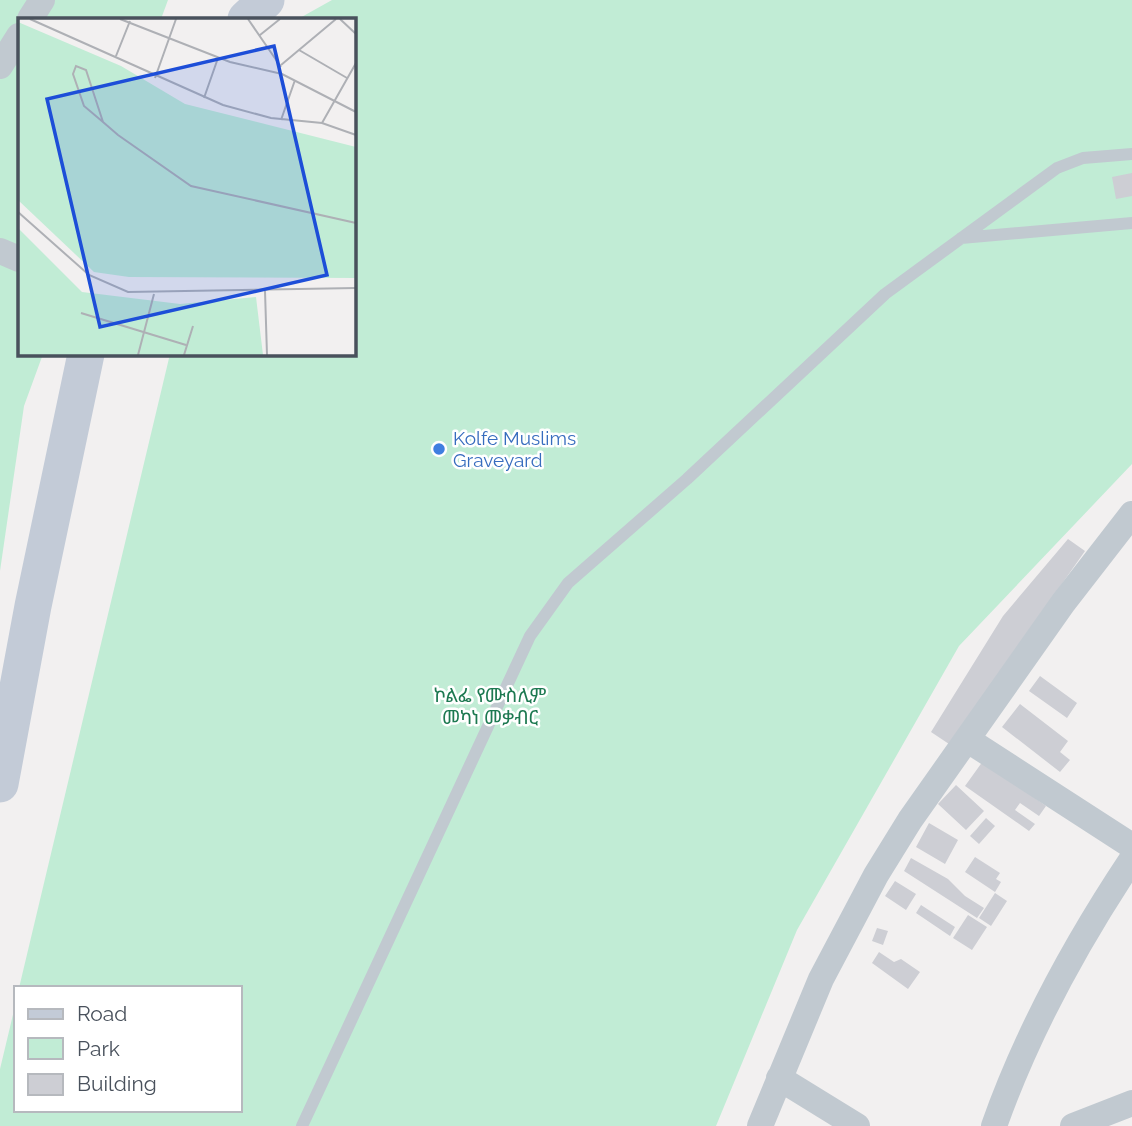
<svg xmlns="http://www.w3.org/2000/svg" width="1132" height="1126" font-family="Raleway,'Noto Sans Ethiopic',sans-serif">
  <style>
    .green { fill: #c1ecd5 }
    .building { fill: #cdced4 }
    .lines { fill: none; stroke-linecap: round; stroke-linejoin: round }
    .lane { stroke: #c1c9d0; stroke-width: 12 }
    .street { stroke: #c1c9d0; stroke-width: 26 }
    .secondary { stroke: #c3cbd7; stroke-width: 37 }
    .shop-dot { fill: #3f7fe0; stroke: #fff; stroke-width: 2.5 }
    .labels { text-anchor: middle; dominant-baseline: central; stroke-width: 5; stroke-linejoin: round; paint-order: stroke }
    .shop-label { font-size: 19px; fill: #366cbe; stroke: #fff; text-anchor: start }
    .park-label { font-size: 19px; fill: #1d7951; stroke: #fff }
    .inset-road { fill: none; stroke: #aeb0b5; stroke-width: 2 }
    .view { fill: #1d4ed8; fill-opacity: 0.15; stroke: #1d4ed8; stroke-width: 3.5 }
    .inset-edge { fill: none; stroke: #49515c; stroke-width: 3.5 }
  </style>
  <rect width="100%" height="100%" fill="#f2f0f0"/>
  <path class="green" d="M0 0H168L161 19H19V354H43L24 406 0 571Z
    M332 0H1132V464L959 646 797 930 716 1126H0V1069L16 1002V1110H240V988H19L170 354H354V19H298Z"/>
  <path class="building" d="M1132 173V196L1116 199 1112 177Z
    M1068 539 1085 551 949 744 931 732 1003 616Z
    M1040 676 1077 703 1067 718 1029 691Z
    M1020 704 1068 741 1060 752 1070 760 1060 772 1002 727Z
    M983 761 1046 806 1039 816 1020 803 1015 810 1035 824 1029 831 965 786Z
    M956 785 984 811 966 830 938 804Z
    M986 818 995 826 979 844 970 836Z
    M929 823 958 840 945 864 916 847Z
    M975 857 1000 873 996 879 1001 882 995 892 965 872Z
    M911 858 948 879 965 896 984 908 977 918 904 871Z
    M895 881 916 894 906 910 885 896Z
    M995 893 1007 901 991 926 979 918Z
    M921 905 955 927 950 936 916 913Z
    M968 915 987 927 972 950 953 938Z
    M877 928 888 931 883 945 872 941Z
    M879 952 894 962 901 959 920 972 908 989 872 963Z"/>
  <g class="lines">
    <path class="lane" d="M961 238 1132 223
      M302 1126 530 636 568 583 687 479 885 294 1057 168 1083 158 1132 154"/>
    <path class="street" d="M30 19 42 0
      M0 66 19 36
      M0 251 19 259
      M968 740 1132 846
      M779 1078 857 1126
      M760 1126 821 979 876 875 910 820 1063 603 1132 514
      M994 1126C1028 1030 1076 943 1132 859
      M1073 1126 1132 1103"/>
    <path class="secondary" d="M246 19 266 0
      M0 784 33 606 86 354"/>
  </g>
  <circle class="shop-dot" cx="439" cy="449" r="7"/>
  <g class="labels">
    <g class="shop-label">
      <text x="453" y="438">Kolfe Muslims<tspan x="453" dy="22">Graveyard</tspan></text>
    </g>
    <g class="park-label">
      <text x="490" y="695">ኮልፌ የሙስሊም<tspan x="490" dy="22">መካነ መቃብር</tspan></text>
    </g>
  </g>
  <g transform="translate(18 18)">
    <rect width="338" height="338" fill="#f2f0f0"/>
    <path d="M0 4 103 48 167 86 338 129V260L111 259 76 254 0 182ZM0 210 64 274 162 286 238 279 245 337H0Z" fill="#c1ecd5"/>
    <path class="inset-road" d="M12 1 205 87 253 100 304 105 338 117M102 1 212 44 264 56 338 94M230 1 263 49M322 1 338 16M242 17 262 1M281 32 329 60M98 38 112 3M263 47 318 1M137 60 158 1M186 80 200 40M263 102 277 62M85 104 68 52 58 48 55 56 66 88 85 104 100 117 173 168 338 205M304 105 338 45M0 194 71 257 110 274 338 270M247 273 249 337M63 295 168 327M120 337 136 276M166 337 175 308"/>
    <path class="view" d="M256 28 309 257 82 309 29 81Z"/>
    <rect width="338" height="338" class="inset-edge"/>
  </g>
  <rect x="14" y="986" width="228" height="126" fill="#ffffff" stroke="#b6b9be" stroke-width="2"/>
  <rect x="28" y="1009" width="35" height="10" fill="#c3cbd7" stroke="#b6b9be" stroke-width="2"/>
  <text x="77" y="1021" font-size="21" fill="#49515c">Road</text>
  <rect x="28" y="1038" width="35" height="21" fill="#c1ecd5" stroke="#b6b9be" stroke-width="2"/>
  <text x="77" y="1056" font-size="21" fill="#49515c">Park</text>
  <rect x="28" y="1074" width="35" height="21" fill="#cdced4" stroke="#b6b9be" stroke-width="2"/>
  <text x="77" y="1091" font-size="21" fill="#49515c">Building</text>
</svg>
